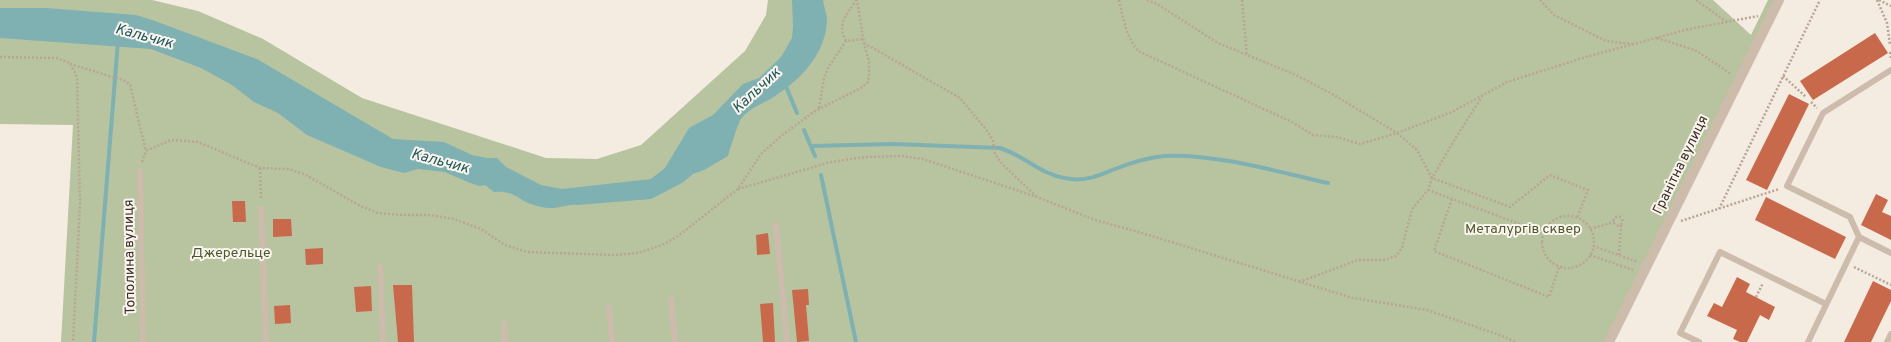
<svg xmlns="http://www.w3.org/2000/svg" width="1891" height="342" font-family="Overpass,sans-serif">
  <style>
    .green { fill: #b8c4a0 }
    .water { fill: #7fb0b2 }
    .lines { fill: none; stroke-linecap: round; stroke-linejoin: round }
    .stream { stroke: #7fb0b2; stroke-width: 4 }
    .building { fill: #c8694b }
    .path { stroke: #b9a596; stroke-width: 2.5; stroke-dasharray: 2 2; stroke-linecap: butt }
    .lane { stroke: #cdbbac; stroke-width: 6 }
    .street { stroke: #cdbbac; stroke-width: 10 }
    .labels { text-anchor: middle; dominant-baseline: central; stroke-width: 4; stroke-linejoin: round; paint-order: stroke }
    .street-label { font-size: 14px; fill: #3b302b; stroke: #fbf5ee }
    .park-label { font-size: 14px; fill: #4a5a2e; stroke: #fbf5ee }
    .water-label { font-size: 15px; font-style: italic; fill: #1f5a5e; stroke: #fbf5ee }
  </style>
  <rect width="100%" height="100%" fill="#f4ebe1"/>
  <path class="green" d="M0 0H152L198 11 263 39 362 98 546 158 597 159 641 145 745 51 766 15 768 0H1713L1751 35 1768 0H1779L1610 342H61L73 125 0 124Z"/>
  <path class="water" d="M792 0H823C824 7 827 15 827 21 825 56 799 81 772 98 762 104 748 109 741 119 738 123 730 149 728 156L704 170 693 174 682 183 651 199 578 205C570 204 567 206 559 207 553 209 544 208 537 206 518 202 517 190 494 192L485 185 480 186 470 183 445 172 418 169 404 173 381 167 307 135 278 113 254 102 232 85 201 68 151 49 0 38V8H46L136 15 155 21 257 59 393 139 444 142 472 155 487 158H497L506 167 541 185 562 189 651 179 665 168 689 128 713 115 743 84 759 78 781 57 792 38 793 27Z"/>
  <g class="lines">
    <path class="stream" d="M785 84 797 113
      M804 130 815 156
      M811 146 893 144 1000 148C1026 156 1041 176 1071 179 1088 181 1100 175 1115 169 1130 163 1147 158 1164 156 1213 153 1279 172 1328 183
      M821 175 856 342
      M94 342 118 41"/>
  </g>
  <path class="building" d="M1875 33 1888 53 1813 100 1800 81Z
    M1789 94 1809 104 1767 190 1746 180Z
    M1876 194 1888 200 1882 212 1891 216V240L1861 225Z
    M1766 197 1846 237 1835 259 1755 220Z
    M232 201H245L246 222H233Z
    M273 219H291L292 236 273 237Z
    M768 233 770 254 757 255 756 235Z
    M323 248V264L306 265 305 249Z
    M1737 277 1750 284 1746 292 1775 307 1769 320 1760 315 1747 342H1740L1733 339 1737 330 1707 316 1714 303 1722 307Z
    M1873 281 1891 290V301L1871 342H1844Z
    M393 285H412L414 342H398Z
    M371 286 372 311 356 312 354 287Z
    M808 289 809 305H806L809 341 797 342 792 290Z
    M773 303 775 342H763L760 304Z
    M290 305 291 323 275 324 274 306Z"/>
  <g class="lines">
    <path class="path" d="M1119 0C1123 18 1126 36 1138 51L1292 122 1313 135 1337 137 1360 144 1397 133 1452 112 1507 82 1586 57 1689 29 1758 16
      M1147 0 1157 4 1218 43 1296 75 1334 95 1397 133 1417 150 1432 178 1510 207 1550 175 1588 190 1577 218
      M1242 0 1247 56
      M1540 0 1554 15 1606 41 1633 44
      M1696 0 1727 22
      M1877 0 1887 23 1890 45
      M1879 0 1891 6
      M1657 38 1695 50 1731 74
      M846 41C836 24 847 15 856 0
      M864 43 960 98 988 132 993 141 995 154 1002 164 1036 196
      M1890 52 1891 59
      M0 57 57 58 70 63 77 77 80 204 73 342
      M70 64 126 81 130 85 146 151
      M1783 76 1806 97
      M1811 102 1817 108
      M819 108 824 78 828 68 846 41 863 39
      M142 162 146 151 171 140 198 142 260 168 289 169 306 175 360 206 378 213 402 215H429L454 219 481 229 505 245 527 252 615 255 638 253 662 245 678 236 738 189 761 154 781 136 815 111 861 88 868 82 869 74V62L864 43 857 0
      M260 168 261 200
      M738 189 831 162 865 157 902 156 923 159 1037 197 1095 220 1142 233 1353 298 1427 310 1505 337 1515 342
      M1428 190 1544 233
      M1452 199 1434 251 1549 297 1559 267
      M1719 209 1820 0
      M1613.5 221a4.5 4.5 0 1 1 9 0a4.5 4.5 0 1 1-9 0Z
      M1542 242a26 26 0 1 1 52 0a26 26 0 1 1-52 0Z
      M1681 221 1779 189
      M1590 229 1614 222
      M1593 246 1638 262
      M1590 255 1633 270
      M1619 255 1621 225
      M1854 267 1891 285
      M1299 282 1358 260H1385L1396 256 1402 248 1412 209 1428 190 1432 178 1458 134 1482 97
      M1756 297 1763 283"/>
    <path class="lane" d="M1891 70 1823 113 1787 186 1850 217 1859 237 1891 253
      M140 171 143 342
      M261 208 266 342
      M776 225 787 342
      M380 266 383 342
      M671 298 675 342
      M609 307 612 342
      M504 324 505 342
      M1699 342 1680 333 1720 252 1826 304
      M1808 342 1859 237
      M1887 342 1891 334"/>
    <path class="street" d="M1609 342 1779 0"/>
  </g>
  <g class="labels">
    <g class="street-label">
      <text transform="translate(1681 165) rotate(-64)">Гранітна вулиця</text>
      <text transform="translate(130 257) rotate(-91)">Тополина вулиця</text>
    </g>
    <g class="park-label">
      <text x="1523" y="229">Металургів сквер</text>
      <text x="231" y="253">Джерельце</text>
    </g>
    <g class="water-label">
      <text transform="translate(144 37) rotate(15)">Кальчик</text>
      <text transform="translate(757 91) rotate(-43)">Кальчик</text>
      <text transform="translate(440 162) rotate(15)">Кальчик</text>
    </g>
  </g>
</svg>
